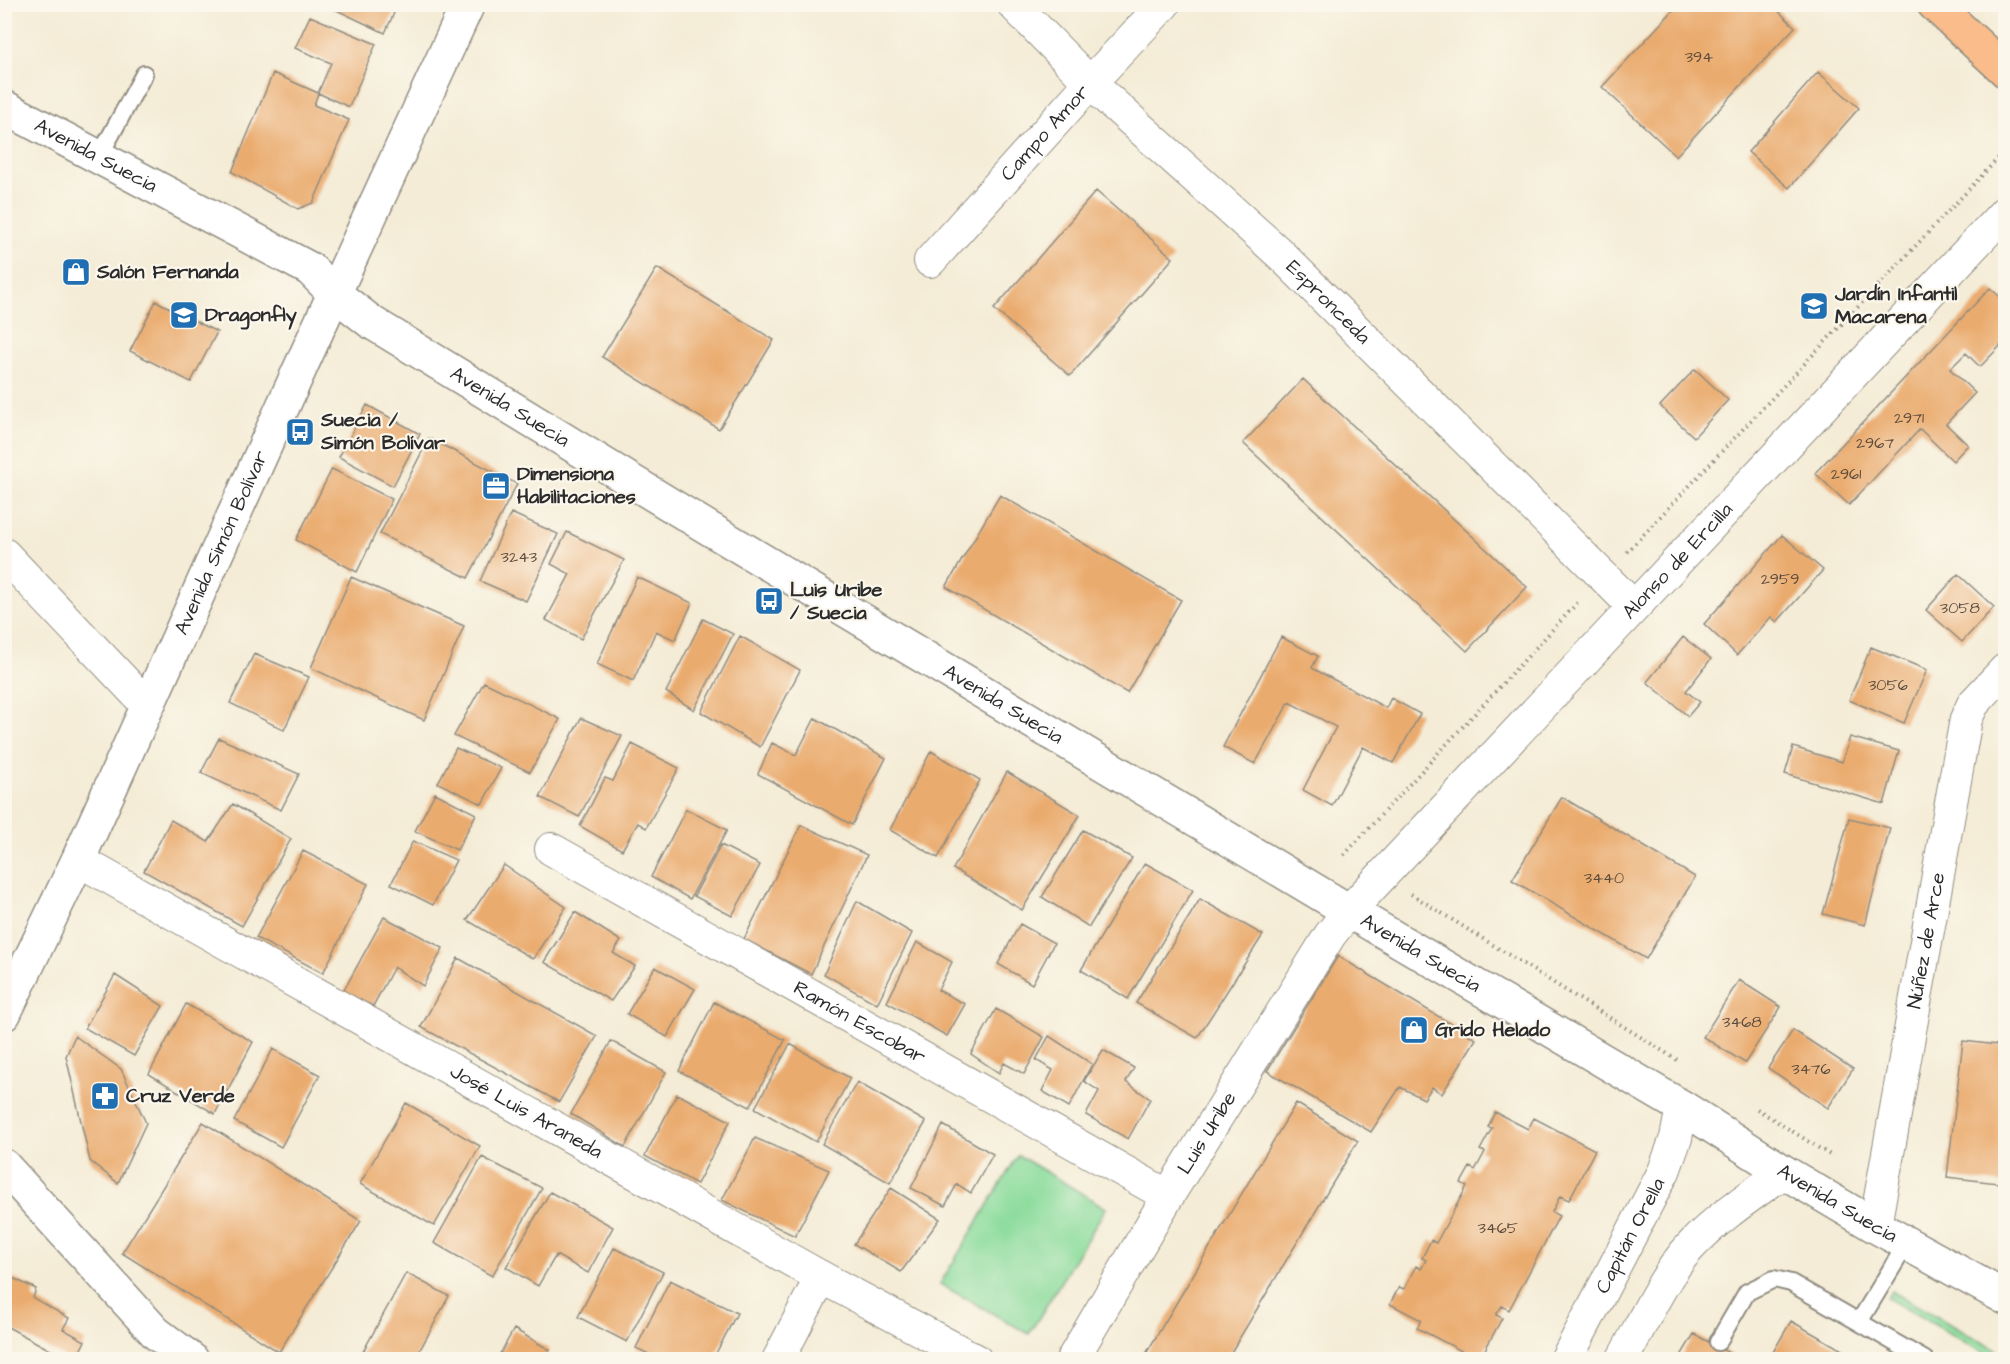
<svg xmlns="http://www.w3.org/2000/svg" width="2010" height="1364" font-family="'Architects Daughter',sans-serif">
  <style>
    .green { fill: #8adb9b; stroke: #5a8363; stroke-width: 1.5 }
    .building { fill: #eaab6e }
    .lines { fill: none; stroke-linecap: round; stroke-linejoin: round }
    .service-casing { stroke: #908c80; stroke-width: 20 }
    .minor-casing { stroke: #908c80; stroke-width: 34 }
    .tertiary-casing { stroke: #908c80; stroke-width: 36 }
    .primary-casing { stroke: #908c80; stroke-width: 36 }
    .path { stroke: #908c80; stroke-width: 4; stroke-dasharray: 1.5 4.5; stroke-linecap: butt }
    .service { stroke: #fff; stroke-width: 16 }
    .minor { stroke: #fff; stroke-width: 32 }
    .tertiary { stroke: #fff; stroke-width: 33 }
    .primary { stroke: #f9bc8a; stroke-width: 33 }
    .labels { text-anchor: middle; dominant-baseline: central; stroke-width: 4.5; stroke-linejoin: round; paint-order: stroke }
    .number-label { font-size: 16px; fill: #5b4b3c }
    .street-label { font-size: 20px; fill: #2b2b2b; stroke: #fbf7ec }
    .poi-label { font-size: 20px; font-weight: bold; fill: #2b2b2b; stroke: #fbf7ec; text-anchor: start }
  </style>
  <rect width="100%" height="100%" fill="#fbf7ec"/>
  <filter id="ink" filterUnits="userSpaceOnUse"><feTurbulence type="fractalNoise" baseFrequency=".0167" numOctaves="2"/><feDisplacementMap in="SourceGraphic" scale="12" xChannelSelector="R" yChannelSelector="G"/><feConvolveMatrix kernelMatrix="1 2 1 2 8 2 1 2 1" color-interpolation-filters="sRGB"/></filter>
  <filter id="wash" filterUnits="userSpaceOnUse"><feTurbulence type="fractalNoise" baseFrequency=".008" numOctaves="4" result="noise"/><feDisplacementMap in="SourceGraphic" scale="24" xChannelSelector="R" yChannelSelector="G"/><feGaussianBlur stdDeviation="1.35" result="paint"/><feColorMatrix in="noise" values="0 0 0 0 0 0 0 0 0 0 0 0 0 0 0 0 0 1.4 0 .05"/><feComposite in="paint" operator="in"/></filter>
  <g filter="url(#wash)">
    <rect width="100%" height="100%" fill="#f4ecd6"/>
    <path class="green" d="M1018 1155 1106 1208 1029 1334 940 1284Z
      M1891 1291 2005 1355V1359H1995L1887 1298Z"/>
    <g id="blocks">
      <path class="building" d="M324 4H398L385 33Z
        M1679 4H1771L1795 27 1676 156 1602 87Z
        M310 16 376 44 349 107 318 93 331 63 295 48Z
        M1818 72 1859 108 1789 188 1748 152Z
        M273 73 318 93 314 105 349 120 313 203 298 209 232 172Z
        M1096 191 1173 258 1070 376 994 309Z
        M657 268 774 340 719 429 602 357Z
        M1990 288 2006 302V340L1980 367 1966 353 1950 369 1975 393 1946 424 1968 445 1953 461 1920 429 1849 505 1815 473Z
        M156 301 217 332 191 382 130 351Z
        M1695 369 1728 400 1694 437 1660 406Z
        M1303 379 1527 587 1467 651 1243 443Z
        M367 405 420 434 393 486 339 457Z
        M429 438 517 484 468 578 380 534Z
        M332 469 392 499 357 572 296 540Z
        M1000 495 1181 600 1127 693 946 587Z
        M511 513 558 534 526 601 480 581Z
        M567 532 624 560 581 639 546 620 570 574 551 564Z
        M1782 535 1823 570 1777 622 1771 617 1737 655 1704 624Z
        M1958 574 1994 607 1962 642 1926 610Z
        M351 577 464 626 424 720 311 668Z
        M637 577 692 603 675 640 656 631 633 681 597 664Z
        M703 619 733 634 694 710 666 692Z
        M740 636 800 670 760 747 701 712Z
        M1281 637 1318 656 1312 668 1386 708 1391 698 1420 714 1393 763 1363 747 1332 806 1303 790 1336 727 1289 702 1255 764 1223 747Z
        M1683 637 1711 659 1686 691 1700 702 1688 716 1647 682Z
        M1871 647 1927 670 1904 723 1849 700Z
        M254 654 309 677 284 730 230 703Z
        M484 682 560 719 530 772 454 736Z
        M581 718 622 736 579 817 540 797Z
        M815 718 886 758 852 825 758 774 772 743 796 755Z
        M1850 737 1899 751 1884 804 1785 774 1793 747 1842 762Z
        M219 738 299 774 281 810 201 773Z
        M632 744 679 768 646 828 638 823 622 850 580 826 605 778 613 781Z
        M456 748 501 768 482 804 438 783Z
        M931 751 980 780 938 858 890 830Z
        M1007 772 1080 815 1022 910 953 869Z
        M435 793 476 814 457 850 415 831Z
        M1562 797 1695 877 1646 959 1512 880Z
        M233 804 291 839 242 926 144 871 171 820 208 842Z
        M686 809 727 830 690 899 651 877Z
        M1849 818 1890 828 1865 925 1823 914Z
        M801 825 867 855 811 974 744 939Z
        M1083 830 1132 858 1089 927 1042 897Z
        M413 841 456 860 433 905 391 884Z
        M721 845 760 865 732 916 694 896Z
        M303 851 368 884 323 973 256 938Z
        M1145 863 1193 890 1128 999 1081 970Z
        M504 865 566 907 533 959 467 920Z
        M1200 899 1263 935 1197 1038 1136 1003Z
        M857 901 912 933 877 1004 824 974Z
        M575 912 621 941 613 953 635 966 611 1001 544 962Z
        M384 917 443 948 423 986 394 967 373 1006 343 992Z
        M1020 924 1054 943 1032 984 998 964Z
        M917 942 952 962 938 990 965 1004 947 1036 887 1002Z
        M1338 956 1476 1039 1442 1094 1432 1087 1424 1099 1400 1087 1371 1132 1267 1071Z
        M458 958 597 1036 559 1102 421 1027Z
        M655 967 695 989 667 1037 627 1014Z
        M115 975 163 1006 134 1056 85 1028Z
        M1739 980 1781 1007 1745 1063 1703 1037Z
        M714 1002 785 1040 750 1107 679 1071Z
        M186 1004 253 1042 215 1114 149 1074Z
        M996 1009 1044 1037 1024 1074 1004 1063 999 1073 971 1054Z
        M1793 1030 1853 1069 1828 1108 1768 1068Z
        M75 1036 121 1069 146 1123 118 1183 90 1161 66 1056Z
        M1049 1036 1092 1064 1069 1107 1042 1091 1053 1070 1036 1060Z
        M611 1041 666 1072 625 1147 571 1114Z
        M1963 1041 2006 1046V1184L1947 1177Z
        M790 1044 850 1078 816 1142 755 1108Z
        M273 1049 320 1075 281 1147 234 1121Z
        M1103 1050 1134 1068 1126 1082 1150 1099 1128 1139 1086 1115 1099 1091 1084 1081Z
        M857 1082 926 1122 890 1183 822 1144Z
        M677 1094 730 1121 697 1184 645 1156Z
        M406 1103 480 1146 434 1226 360 1184Z
        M1296 1103 1358 1141 1227 1359H1148L1144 1357Z
        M1495 1112 1528 1129 1534 1118 1595 1150 1569 1200 1560 1196 1552 1212 1559 1216 1509 1310 1502 1306 1496 1315 1502 1318 1480 1359H1477L1417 1328 1421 1320 1390 1304 1399 1287 1404 1289 1416 1266 1421 1269 1426 1260 1422 1258 1431 1240 1436 1243 1467 1186 1461 1183 1470 1167 1475 1170 1485 1152 1480 1150 1492 1128 1488 1127Z
        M203 1122 361 1221 279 1352 122 1253Z
        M943 1125 993 1154 971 1193 957 1184 945 1206 911 1188Z
        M755 1138 829 1170 795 1236 722 1200Z
        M482 1157 542 1188 492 1276 434 1243Z
        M891 1188 940 1219 901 1272 854 1244Z
        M550 1192 613 1227 588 1273 556 1255 538 1286 506 1267Z
        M614 1248 663 1272 627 1342 578 1317Z
        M406 1273 449 1296 415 1359H359Z
        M4 1274 36 1289 33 1298 69 1318 63 1329 85 1341 76 1359H67L4 1325Z
        M670 1280 737 1313 713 1359H659L636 1348Z
        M1791 1321 1858 1359H1769Z
        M514 1329 550 1350 544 1359H497Z
        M1694 1334 1740 1359H1679Z"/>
    </g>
  </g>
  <g filter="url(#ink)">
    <use href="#blocks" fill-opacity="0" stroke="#908c80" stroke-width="1.5"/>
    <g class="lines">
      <g class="service-casing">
        <path id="service" d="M99 157 144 74
          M1859 1322 1907 1243
          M1718 1342 1747 1292 1774 1279 1791 1283 1925 1360"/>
      </g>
      <g class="minor-casing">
        <g id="minor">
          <path id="s1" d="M1013 4 1090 83 1279 253 1634 607"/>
          <path id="s2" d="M930 261 1090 83 1164 4"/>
          <path d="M4 554 147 705"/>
          <path id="s3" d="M551 849 1168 1196"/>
          <path id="s4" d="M78 860 821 1277 976 1360"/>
          <path id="s5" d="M1875 1226 1966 719 1973 704 2006 669"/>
          <path d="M778 1360 821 1277"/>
          <path id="s6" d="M1072 1360 1168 1196 1330 935 1349 911 2006 211"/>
          <path id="s7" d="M1566 1360 1664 1171 1676 1138 1682 1107"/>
          <path d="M1622 1360C1641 1326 1665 1273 1691 1246 1718 1217 1752 1195 1784 1172"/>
        </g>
      </g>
      <g class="tertiary-casing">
        <g id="tertiary">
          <path id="s8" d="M4 107 310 269 335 294 371 322 710 529 1349 911 1682 1107 1784 1172 1875 1226 2006 1298"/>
          <path id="s9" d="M4 1014 78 860 317 331 468 4"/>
          <path d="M4 1166 156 1333 192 1360"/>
        </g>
      </g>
      <g class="primary-casing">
        <path id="primary" d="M1934 4 2006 71"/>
      </g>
      <path class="path" d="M1627 552 2006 150
        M1344 855 1580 600
        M1411 894 1679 1061
        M1757 1109 1830 1155"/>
      <use href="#service" class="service"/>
      <use href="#minor" class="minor"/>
      <use href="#tertiary" class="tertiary"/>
      <use href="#primary" class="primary"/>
    </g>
  </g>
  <defs>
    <g id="shop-square" transform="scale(1.5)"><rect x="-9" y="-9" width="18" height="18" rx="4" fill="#1f6fb2" stroke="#fbf7ec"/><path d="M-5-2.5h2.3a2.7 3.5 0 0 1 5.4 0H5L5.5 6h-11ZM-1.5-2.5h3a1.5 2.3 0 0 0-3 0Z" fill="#fff"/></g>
    <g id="school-square" transform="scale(1.5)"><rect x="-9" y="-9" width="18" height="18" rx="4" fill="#1f6fb2" stroke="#fbf7ec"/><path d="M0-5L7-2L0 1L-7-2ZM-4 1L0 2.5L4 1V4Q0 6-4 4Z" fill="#fff"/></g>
    <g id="bus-square" transform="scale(1.5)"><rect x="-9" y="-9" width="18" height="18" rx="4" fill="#1f6fb2" stroke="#fbf7ec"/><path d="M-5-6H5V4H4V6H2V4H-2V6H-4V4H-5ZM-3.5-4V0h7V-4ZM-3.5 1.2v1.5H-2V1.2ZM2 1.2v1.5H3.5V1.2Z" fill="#fff"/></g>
    <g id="office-square" transform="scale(1.5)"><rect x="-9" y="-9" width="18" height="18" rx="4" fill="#1f6fb2" stroke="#fbf7ec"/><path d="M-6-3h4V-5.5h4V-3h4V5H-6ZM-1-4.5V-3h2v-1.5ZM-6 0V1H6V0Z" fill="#fff"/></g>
    <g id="pharmacy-square" transform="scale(1.5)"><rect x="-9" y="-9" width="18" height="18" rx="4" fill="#1f6fb2" stroke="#fbf7ec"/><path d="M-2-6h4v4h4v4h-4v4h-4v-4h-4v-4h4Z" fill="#fff"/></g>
  </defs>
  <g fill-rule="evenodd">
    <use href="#shop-square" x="76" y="272"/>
    <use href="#school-square" x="1814" y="306"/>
    <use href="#school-square" x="184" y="315"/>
    <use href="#bus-square" x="300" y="432"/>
    <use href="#office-square" x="496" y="486"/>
    <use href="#bus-square" x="769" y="601"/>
    <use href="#shop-square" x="1414" y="1030"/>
    <use href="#pharmacy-square" x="105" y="1096"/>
  </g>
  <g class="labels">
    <g class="number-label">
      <text x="1699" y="57">394</text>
      <text x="1909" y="418">2971</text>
      <text x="1875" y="443">2967</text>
      <text x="1846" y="474">2961</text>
      <text x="519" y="557">3243</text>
      <text x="1780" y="579">2959</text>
      <text x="1960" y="608">3058</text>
      <text x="1888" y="685">3056</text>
      <text x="1604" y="878">3440</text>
      <text x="1742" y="1022">3468</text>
      <text x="1811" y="1069">3476</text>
      <text x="1498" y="1228">3465</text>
    </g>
    <g class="street-label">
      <text stroke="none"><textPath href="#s2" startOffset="172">Campo Amor</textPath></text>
      <text stroke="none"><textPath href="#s8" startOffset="104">Avenida Suecia</textPath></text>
      <text stroke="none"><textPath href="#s1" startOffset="434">Espronceda</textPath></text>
      <text stroke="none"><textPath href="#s8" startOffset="590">Avenida Suecia</textPath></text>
      <text stroke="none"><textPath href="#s9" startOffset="519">Avenida Simón Bolívar</textPath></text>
      <text stroke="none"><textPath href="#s6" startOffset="1008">Alonso de Ercilla</textPath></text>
      <text stroke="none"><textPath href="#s8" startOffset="1166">Avenida Suecia</textPath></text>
      <text stroke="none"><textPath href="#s5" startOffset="290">Núñez de Arce</textPath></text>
      <text stroke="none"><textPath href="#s8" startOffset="1652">Avenida Suecia</textPath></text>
      <text stroke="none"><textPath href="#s3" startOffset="354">Ramón Escobar</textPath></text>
      <text stroke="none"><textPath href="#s4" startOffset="514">José Luis Araneda</textPath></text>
      <text stroke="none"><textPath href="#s6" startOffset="264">Luis Uribe</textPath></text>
      <text stroke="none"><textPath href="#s8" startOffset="2138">Avenida Suecia</textPath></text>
      <text stroke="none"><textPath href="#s7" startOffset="140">Capitán Orella</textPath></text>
    </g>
    <g class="poi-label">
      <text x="97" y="272">Salón Fernanda</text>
      <text x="1835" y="294">Jardín Infantil<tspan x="1835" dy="23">Macarena</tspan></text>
      <text x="205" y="315">Dragonfly</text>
      <text x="321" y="420">Suecia /<tspan x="321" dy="23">Simón Bolívar</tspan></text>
      <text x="517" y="474">Dimensiona<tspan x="517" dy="23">Habilitaciones</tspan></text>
      <text x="790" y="590">Luis Uribe<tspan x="790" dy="23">/ Suecia</tspan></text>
      <text x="1435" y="1030">Grido Helado</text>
      <text x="126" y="1096">Cruz Verde</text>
    </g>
  </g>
  <rect width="2010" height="1364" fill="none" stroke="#fbf7ec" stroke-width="24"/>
</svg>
